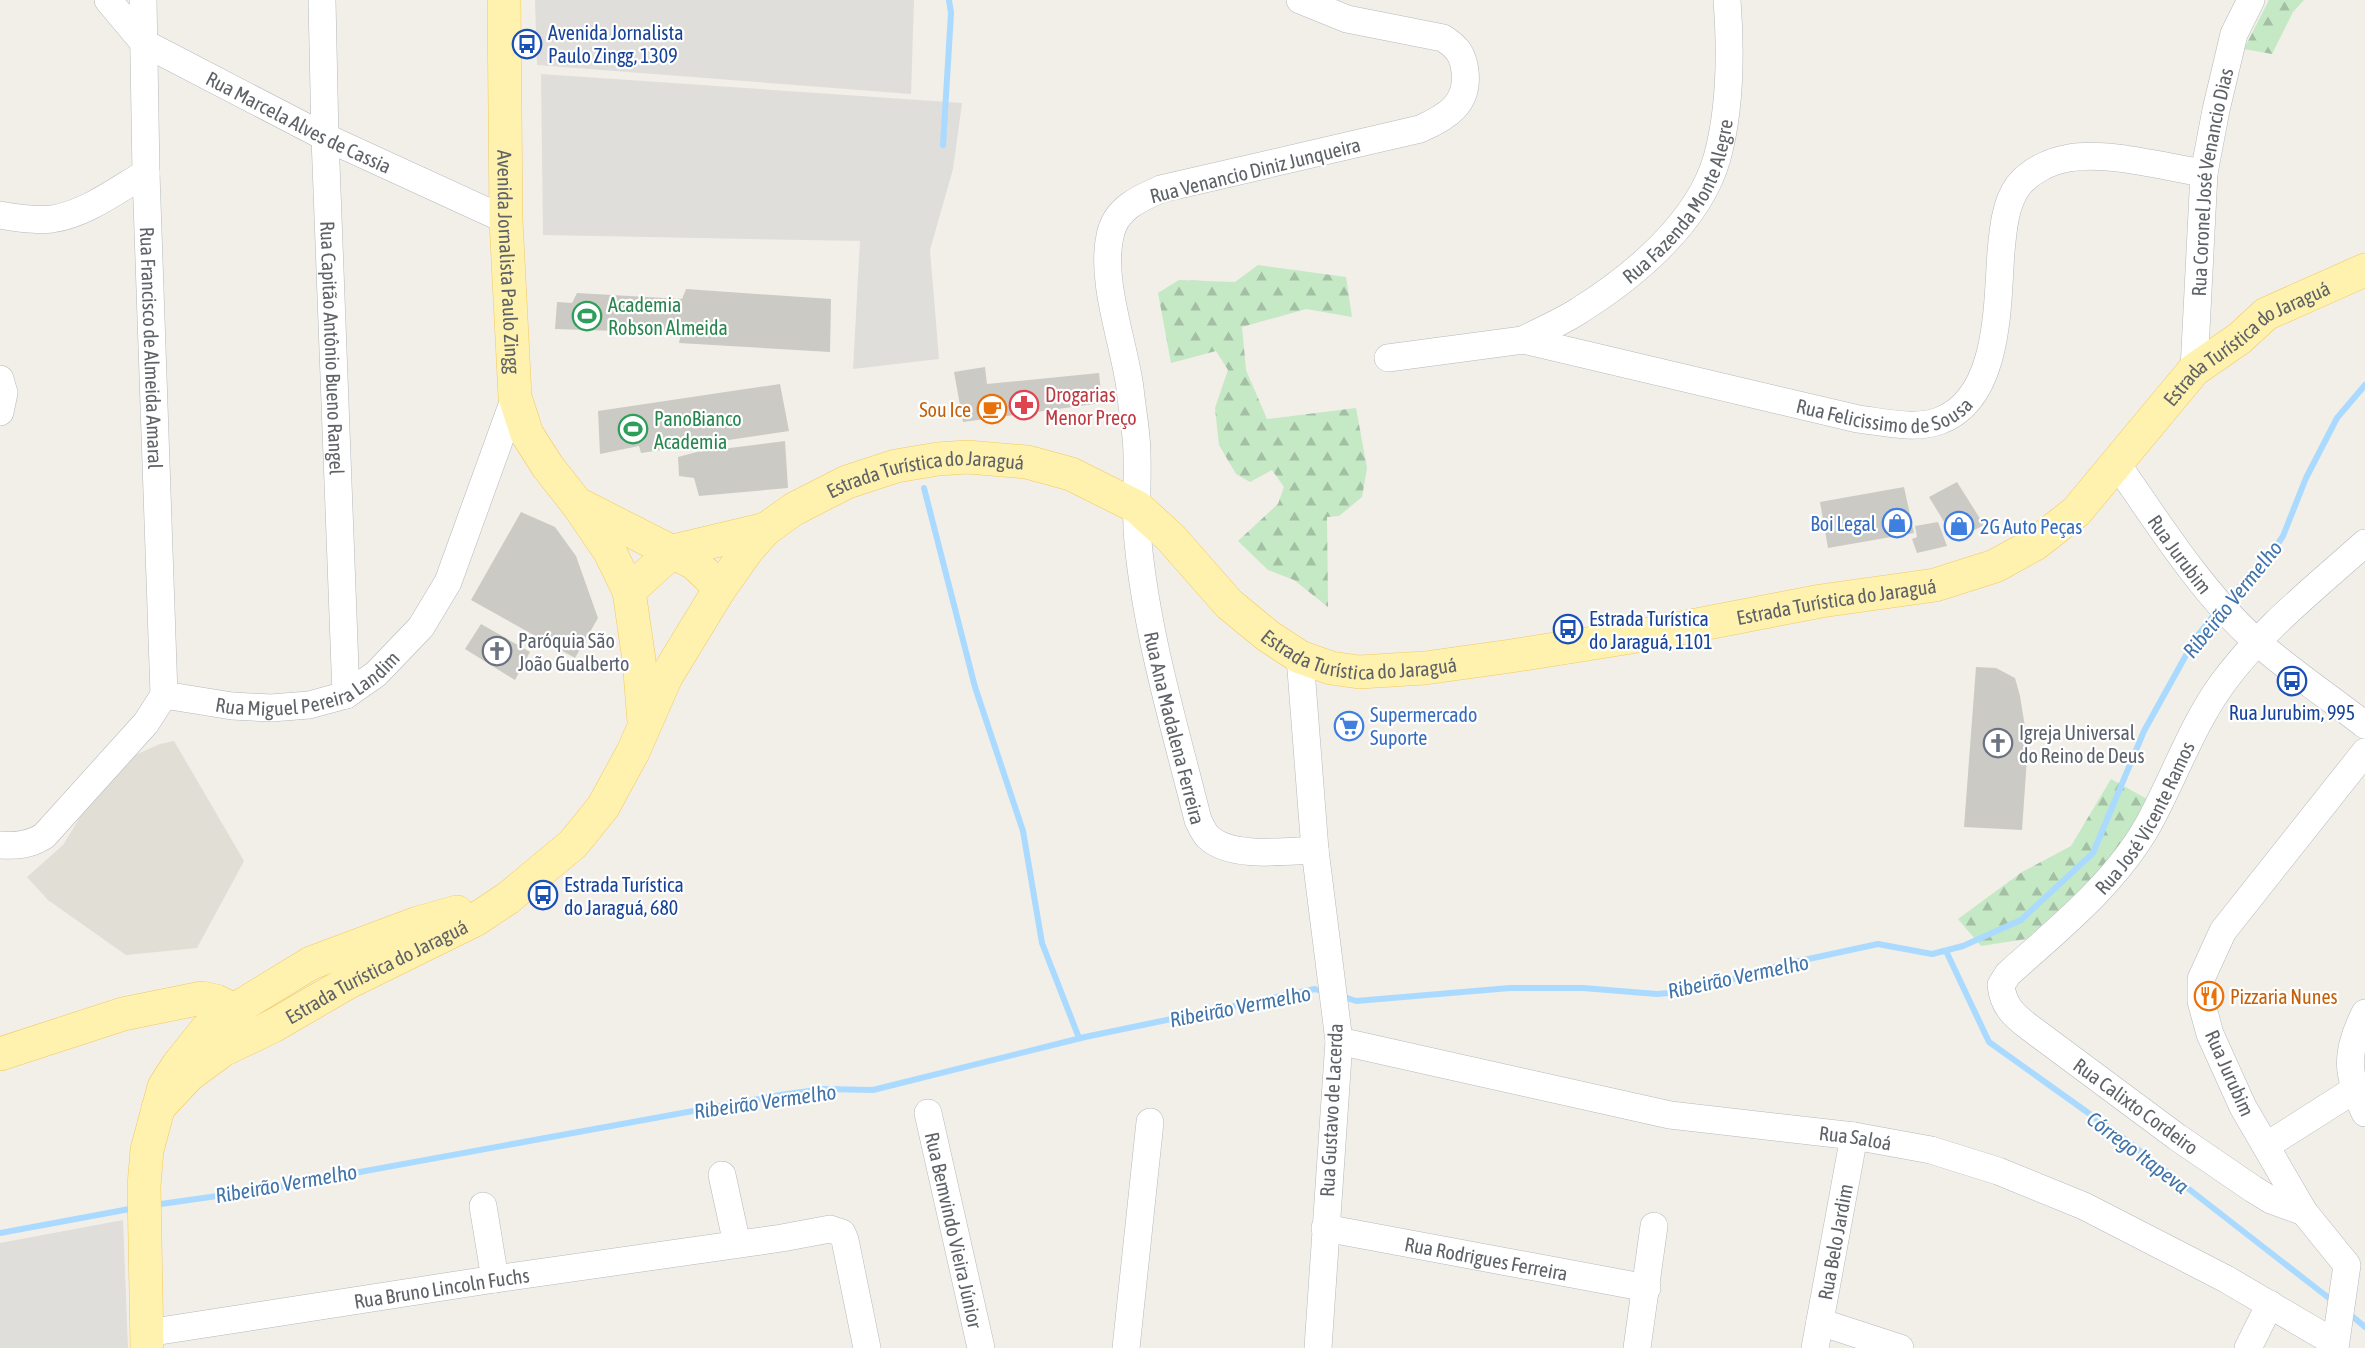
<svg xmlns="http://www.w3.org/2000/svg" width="2365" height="1348" font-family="'Asap Condensed',sans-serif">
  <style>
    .industrial { fill: #e0deda }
    .education { fill: #e1ded6 }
    .forest { fill: url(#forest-firs) }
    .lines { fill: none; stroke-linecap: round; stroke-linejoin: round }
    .stream { stroke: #aadaff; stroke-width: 6 }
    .building { fill: #cccac5 }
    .minor-casing { stroke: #b5b8bc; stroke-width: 28 }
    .major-casing { stroke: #f2c960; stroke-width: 34 }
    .minor { stroke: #fff; stroke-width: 27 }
    .major { stroke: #fff2af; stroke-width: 33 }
    .labels { text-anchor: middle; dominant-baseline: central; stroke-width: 4.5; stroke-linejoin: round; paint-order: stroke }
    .transit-label { font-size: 20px; fill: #164399; stroke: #fff; text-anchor: start }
    .street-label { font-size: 20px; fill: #5f6368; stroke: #fff }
    .leisure-label { font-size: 20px; fill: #27864d; stroke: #fff; text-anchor: start }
    .health-label { font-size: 20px; fill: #be3a42; stroke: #fff; text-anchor: start }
    .food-label { font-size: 20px; fill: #c56008; stroke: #fff; text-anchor: end }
    .shop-label { font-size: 20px; fill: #366cbe; stroke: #fff; text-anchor: start }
    .worship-label { font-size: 20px; fill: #5b616d; stroke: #fff; text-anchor: start }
    .water-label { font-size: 21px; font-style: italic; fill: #4174aa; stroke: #fff }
  </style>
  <defs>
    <pattern id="forest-firs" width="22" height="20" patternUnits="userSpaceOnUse" patternTransform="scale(1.5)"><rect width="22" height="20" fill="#c5e8c5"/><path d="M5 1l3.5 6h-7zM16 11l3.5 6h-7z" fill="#a3c0a4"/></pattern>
  </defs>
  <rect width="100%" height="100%" fill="#f1efe8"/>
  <path class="industrial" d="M535 0H914L911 94 537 65Z
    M541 74 962 103 953 169 930 250 939 359 853 369 860 241 543 235Z
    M123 1220 128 1348H0V1243Z"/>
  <path class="education" d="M174 741 244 861 197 948 126 955 48 900 27 877 63 845 101 783 124 760 160 744Z"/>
  <path class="forest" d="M2269 0H2304L2293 12 2272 54 2244 49Z
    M1258 265 1346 277 1352 317 1306 309 1242 327 1246 370 1267 419 1356 408 1367 468 1362 497 1339 516 1327 517 1328 607 1294 580 1268 570 1238 541 1278 504 1284 487 1272 470 1250 482 1236 474 1219 445 1215 408 1228 370 1216 351 1171 363 1158 293 1179 280 1235 282Z
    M2111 779 2147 799 2140 829 2074 897 2026 939 1981 946 1958 919 2022 872 2071 846Z"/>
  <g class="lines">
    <path class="stream" d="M943 145 951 13 949 0
      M924 488 975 687 1023 831 1042 943 1079 1038
      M2225 601 2269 557 2283 536 2306 478 2337 418 2365 385
      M1946 951 1989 1042 2122 1137 2334 1302
      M1341 996 1356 1001 1510 988H1583L1657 994 1693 991 1785 964 1878 944 1932 954 1963 946 2021 920 2093 853 2144 731 2195 639 2217 611
      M154 1205 267 1189 780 1095 824 1089 873 1090 1085 1037 1315 989 1325 992
      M0 1233 135 1208
      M2347 1312 2365 1327"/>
  </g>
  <path class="building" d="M686 289 831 299 830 352 679 343 681 333 555 329 557 302 572 303 577 293 682 299Z
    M985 367 987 384 1099 373 1102 403 963 422 954 372Z
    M780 384 789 431 641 453 639 446 600 454 598 411Z
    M785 441 788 488 699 496 694 478 679 476 678 457 697 452Z
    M1957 482 1984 525 1955 540 1929 497Z
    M1904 487 1914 533 1828 548 1820 502Z
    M521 512 555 527 576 556 598 618 575 658 471 600Z
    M1938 522 1947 546 1917 553 1912 539 1917 537 1915 526Z
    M481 624 530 652 515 680 465 649Z
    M1976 667 1996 668 2015 678 2020 696 2025 727 2027 759 2022 830 1964 827Z"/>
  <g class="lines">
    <g class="minor-casing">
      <g id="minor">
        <path id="s1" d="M108 0 144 43 325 137 506 220"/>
        <path id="s2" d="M143 0 146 173 164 695"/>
        <path id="s3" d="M322 0 325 137 346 695"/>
        <path id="s4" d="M1300 0 1347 19 1443 38C1457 47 1463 54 1465 71 1469 104 1447 117 1420 129L1161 189C1138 199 1115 209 1110 236 1100 281 1124 343 1130 388 1132 410 1137 433 1137 455 1138 484 1135 513 1138 542 1147 636 1175 728 1198 820 1201 826 1204 833 1208 837 1231 859 1286 851 1315 850"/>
        <path d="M0 215C17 218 35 221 52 219 86 214 117 190 146 173"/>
        <path id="s5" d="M1523 340C1542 330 1562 322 1580 310 1634 276 1699 222 1717 158 1731 107 1731 52 1727 0"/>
        <path id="s6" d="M1388 358 1523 340 1858 419C1883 422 1915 430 1939 421 2000 399 1997 305 2001 252 2003 230 2005 204 2018 186 2030 171 2050 161 2069 158 2107 151 2165 167 2204 173"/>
        <path id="s7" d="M2194 370 2204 173 2216 110 2234 34 2251 0"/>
        <path d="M0 379 4 393 0 412"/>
        <path id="s8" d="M2117 464C2158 523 2202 593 2256 641 2290 671 2329 697 2365 725"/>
        <path d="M1300 657 1315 850 1339 1041 1318 1348"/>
        <path id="s9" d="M0 845C17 846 30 845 44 836L146 723 164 695 232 706 271 708 309 705 346 695 376 674 421 627 448 582 515 397"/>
        <path d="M2365 1013C2345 1053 2346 1073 2365 1113"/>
        <path id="s10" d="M1339 1041 1670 1115 1854 1136 1931 1150 1998 1171 2084 1206 2226 1279 2335 1343"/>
        <path id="s11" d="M928 1113 981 1348"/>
        <path d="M2266 1146 2354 1090"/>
        <path d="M722 1175 737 1244"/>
        <path d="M483 1206 495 1279"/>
        <path id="s12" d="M2304 1212 2271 1200 2253 1189 2177 1137 2029 1027C2013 1015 2003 1005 2001 985L2008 974C2057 930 2115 884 2148 825 2174 778 2191 727 2222 684 2262 629 2315 588 2365 543"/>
        <path id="s13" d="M1325 1228 1647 1288"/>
        <path d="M1820 1322 1900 1348"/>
        <path id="s14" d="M147 1333 495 1279 782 1238 830 1229 842 1233 845 1240 867 1348"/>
        <path d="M1126 1348 1150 1122"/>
        <path d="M1637 1348 1654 1226"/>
        <path id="s15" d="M1815 1348 1854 1136"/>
        <path d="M2248 1348 2270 1304"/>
        <path d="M2335 1348 2347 1265 2304 1212 2243 1107 2210 1034 2201 1001V979L2223 931 2365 752"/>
      </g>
    </g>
    <g class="major-casing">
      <g id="major">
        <path id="s16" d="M504 0 506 220 515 397 527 434 548 467 578 505 610 552 629 591 639 660 644 722"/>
        <path d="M580 505 694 563 709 577 719 590"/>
        <path d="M629 591 673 551 766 529"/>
        <path d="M0 1054 123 1014 202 998 216 1001 234 1010 241 1027"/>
        <path id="s17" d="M158 1108 189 1075 223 1050 273 1026 347 983 475 920 508 898 573 844 603 807 633 752 666 677 719 590 748 549 766 529 794 509 847 482 896 466 938 459 967 457 1027 462 1071 474 1137 507 1171 538 1229 604 1268 636 1300 657 1331 668 1359 672 1425 668 1511 656 1650 634 1821 601 1935 585 1995 566 2035 544 2076 512 2194 370 2240 338 2266 314 2365 270"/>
        <path d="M147 1348 144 1186 147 1150 164 1087 178 1065 206 1030 234 1010 311 963 418 923 457 912"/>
      </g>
    </g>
    <use href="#minor" class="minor"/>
    <use href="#major" class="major"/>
  </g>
  <defs>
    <g id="bus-ring" transform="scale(1.5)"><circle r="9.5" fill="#fff" stroke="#1a4fb4" stroke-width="1.5"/><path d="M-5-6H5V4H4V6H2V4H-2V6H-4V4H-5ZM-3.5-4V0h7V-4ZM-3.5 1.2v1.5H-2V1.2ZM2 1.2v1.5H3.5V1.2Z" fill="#1a4fb4"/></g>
    <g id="stadium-ring" transform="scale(1.5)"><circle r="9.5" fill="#fff" stroke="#2e9e5b" stroke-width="1.5"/><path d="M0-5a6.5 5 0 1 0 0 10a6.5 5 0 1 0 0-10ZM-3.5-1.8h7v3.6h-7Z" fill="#2e9e5b"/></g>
    <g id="pharmacy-ring" transform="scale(1.5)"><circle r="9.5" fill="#fff" stroke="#e0444e" stroke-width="1.5"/><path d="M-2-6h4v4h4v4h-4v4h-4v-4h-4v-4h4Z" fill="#e0444e"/></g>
    <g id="cafe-ring" transform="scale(1.5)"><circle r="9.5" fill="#fff" stroke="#e8710a" stroke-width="1.5"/><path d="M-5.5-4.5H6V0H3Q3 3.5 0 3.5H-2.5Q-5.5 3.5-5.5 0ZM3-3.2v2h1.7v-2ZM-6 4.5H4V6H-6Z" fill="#e8710a"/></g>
    <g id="shop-ring" transform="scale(1.5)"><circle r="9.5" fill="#fff" stroke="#3f7fe0" stroke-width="1.5"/><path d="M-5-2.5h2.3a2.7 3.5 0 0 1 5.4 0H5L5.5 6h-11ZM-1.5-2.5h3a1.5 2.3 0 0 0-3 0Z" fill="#3f7fe0"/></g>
    <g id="church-ring" transform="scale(1.5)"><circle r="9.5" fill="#fff" stroke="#6b7280" stroke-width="1.5"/><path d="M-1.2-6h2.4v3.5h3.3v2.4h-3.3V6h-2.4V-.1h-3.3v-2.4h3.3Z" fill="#6b7280"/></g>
    <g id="supermarket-ring" transform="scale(1.5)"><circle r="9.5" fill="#fff" stroke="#3f7fe0" stroke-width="1.5"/><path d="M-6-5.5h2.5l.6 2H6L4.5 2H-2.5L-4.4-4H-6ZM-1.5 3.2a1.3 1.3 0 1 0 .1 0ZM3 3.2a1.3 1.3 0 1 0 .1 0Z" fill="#3f7fe0"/></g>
    <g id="restaurant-ring" transform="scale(1.5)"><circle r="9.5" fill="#fff" stroke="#e8710a" stroke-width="1.5"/><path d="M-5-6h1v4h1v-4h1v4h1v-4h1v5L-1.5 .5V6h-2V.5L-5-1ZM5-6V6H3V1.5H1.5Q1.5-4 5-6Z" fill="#e8710a"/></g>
  </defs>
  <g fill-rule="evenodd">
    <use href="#bus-ring" x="527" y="44"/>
    <use href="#stadium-ring" x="587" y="316"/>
    <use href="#pharmacy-ring" x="1024" y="405"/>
    <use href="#cafe-ring" x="992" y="409"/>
    <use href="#stadium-ring" x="633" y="429"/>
    <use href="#shop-ring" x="1897" y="523"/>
    <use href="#shop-ring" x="1959" y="526"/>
    <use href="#bus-ring" x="1568" y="629"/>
    <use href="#church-ring" x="497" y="651"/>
    <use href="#bus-ring" x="2292" y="681"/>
    <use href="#supermarket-ring" x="1349" y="726"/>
    <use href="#church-ring" x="1998" y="743"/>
    <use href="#bus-ring" x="543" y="895"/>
    <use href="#restaurant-ring" x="2209" y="996"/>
  </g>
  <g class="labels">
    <g class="transit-label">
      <text x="548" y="32">Avenida Jornalista<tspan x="548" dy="23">Paulo Zingg, 1309</tspan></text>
      <text x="1589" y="618">Estrada Turística<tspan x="1589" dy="23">do Jaraguá, 1101</tspan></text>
      <text x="2292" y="712" text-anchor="middle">Rua Jurubim, 995</text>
      <text x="564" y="884">Estrada Turística<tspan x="564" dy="23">do Jaraguá, 680</tspan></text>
    </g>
    <g class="street-label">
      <text stroke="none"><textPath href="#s1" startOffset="230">Rua Marcela Alves de Cassia</textPath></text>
      <text transform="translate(1255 170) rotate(-14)">Rua Venancio Diniz Junqueira</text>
      <text stroke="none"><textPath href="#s7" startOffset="189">Rua Coronel José Venancio Dias</textPath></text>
      <text stroke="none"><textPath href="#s5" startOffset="216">Rua Fazenda Monte Alegre</textPath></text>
      <text stroke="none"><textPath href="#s16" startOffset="262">Avenida Jornalista Paulo Zingg</textPath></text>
      <text stroke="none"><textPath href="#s17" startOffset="2534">Estrada Turística do Jaraguá</textPath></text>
      <text stroke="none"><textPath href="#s2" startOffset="348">Rua Francisco de Almeida Amaral</textPath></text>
      <text stroke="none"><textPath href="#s3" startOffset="348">Rua Capitão Antônio Bueno Rangel</textPath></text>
      <text stroke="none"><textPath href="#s6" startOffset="508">Rua Felicissimo de Sousa</textPath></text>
      <text stroke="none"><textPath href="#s17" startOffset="1040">Estrada Turística do Jaraguá</textPath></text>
      <text stroke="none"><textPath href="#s8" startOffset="110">Rua Jurubim</textPath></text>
      <text stroke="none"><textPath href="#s17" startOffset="2030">Estrada Turística do Jaraguá</textPath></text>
      <text stroke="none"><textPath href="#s17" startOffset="1544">Estrada Turística do Jaraguá</textPath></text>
      <text stroke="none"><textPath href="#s9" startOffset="382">Rua Miguel Pereira Landim</textPath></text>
      <text stroke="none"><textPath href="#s4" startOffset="1107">Rua Ana Madalena Ferreira</textPath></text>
      <text stroke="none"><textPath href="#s12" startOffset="608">Rua José Vicente Ramos</textPath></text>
      <text stroke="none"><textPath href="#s17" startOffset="260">Estrada Turística do Jaraguá</textPath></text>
      <text transform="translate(2230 1073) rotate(66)">Rua Jurubim</text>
      <text transform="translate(2136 1106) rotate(36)">Rua Calixto Cordeiro</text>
      <text transform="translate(1331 1110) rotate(-87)">Rua Gustavo de Lacerda</text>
      <text stroke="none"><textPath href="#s10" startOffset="526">Rua Saloá</textPath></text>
      <text stroke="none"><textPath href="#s11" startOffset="120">Rua Bemvindo Vieira Júnior</textPath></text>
      <text stroke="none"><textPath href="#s15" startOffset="108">Rua Belo Jardim</textPath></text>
      <text stroke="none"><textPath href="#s13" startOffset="164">Rua Rodrigues Ferreira</textPath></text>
      <text stroke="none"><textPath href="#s14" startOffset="298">Rua Bruno Lincoln Fuchs</textPath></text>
    </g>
    <g class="leisure-label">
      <text x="608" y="304">Academia<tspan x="608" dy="23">Robson Almeida</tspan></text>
      <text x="654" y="418">PanoBianco<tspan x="654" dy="23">Academia</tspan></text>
    </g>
    <g class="health-label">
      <text x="1045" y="394">Drogarias<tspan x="1045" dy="23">Menor Preço</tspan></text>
    </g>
    <g class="food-label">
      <text x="971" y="409">Sou Ice</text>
      <text x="2230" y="996" text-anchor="start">Pizzaria Nunes</text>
    </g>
    <g class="shop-label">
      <text x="1876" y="523" text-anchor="end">Boi Legal</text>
      <text x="1980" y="526">2G Auto Peças</text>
      <text x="1370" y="714">Supermercado<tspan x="1370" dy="23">Suporte</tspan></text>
    </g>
    <g class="worship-label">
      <text x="518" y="640">Paróquia São<tspan x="518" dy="23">João Gualberto</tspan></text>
      <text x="2019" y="732">Igreja Universal<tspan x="2019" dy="23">do Reino de Deus</tspan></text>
    </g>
    <g class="water-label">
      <text transform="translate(2232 599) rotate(-51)">Ribeirão Vermelho</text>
      <text transform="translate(1738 976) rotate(-12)">Ribeirão Vermelho</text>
      <text transform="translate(1240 1006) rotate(-11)">Ribeirão Vermelho</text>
      <text transform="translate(765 1101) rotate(-8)">Ribeirão Vermelho</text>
      <text transform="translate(2138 1152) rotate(37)">Córrego Itapeva</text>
      <text transform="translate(286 1183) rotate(-10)">Ribeirão Vermelho</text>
    </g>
  </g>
</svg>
